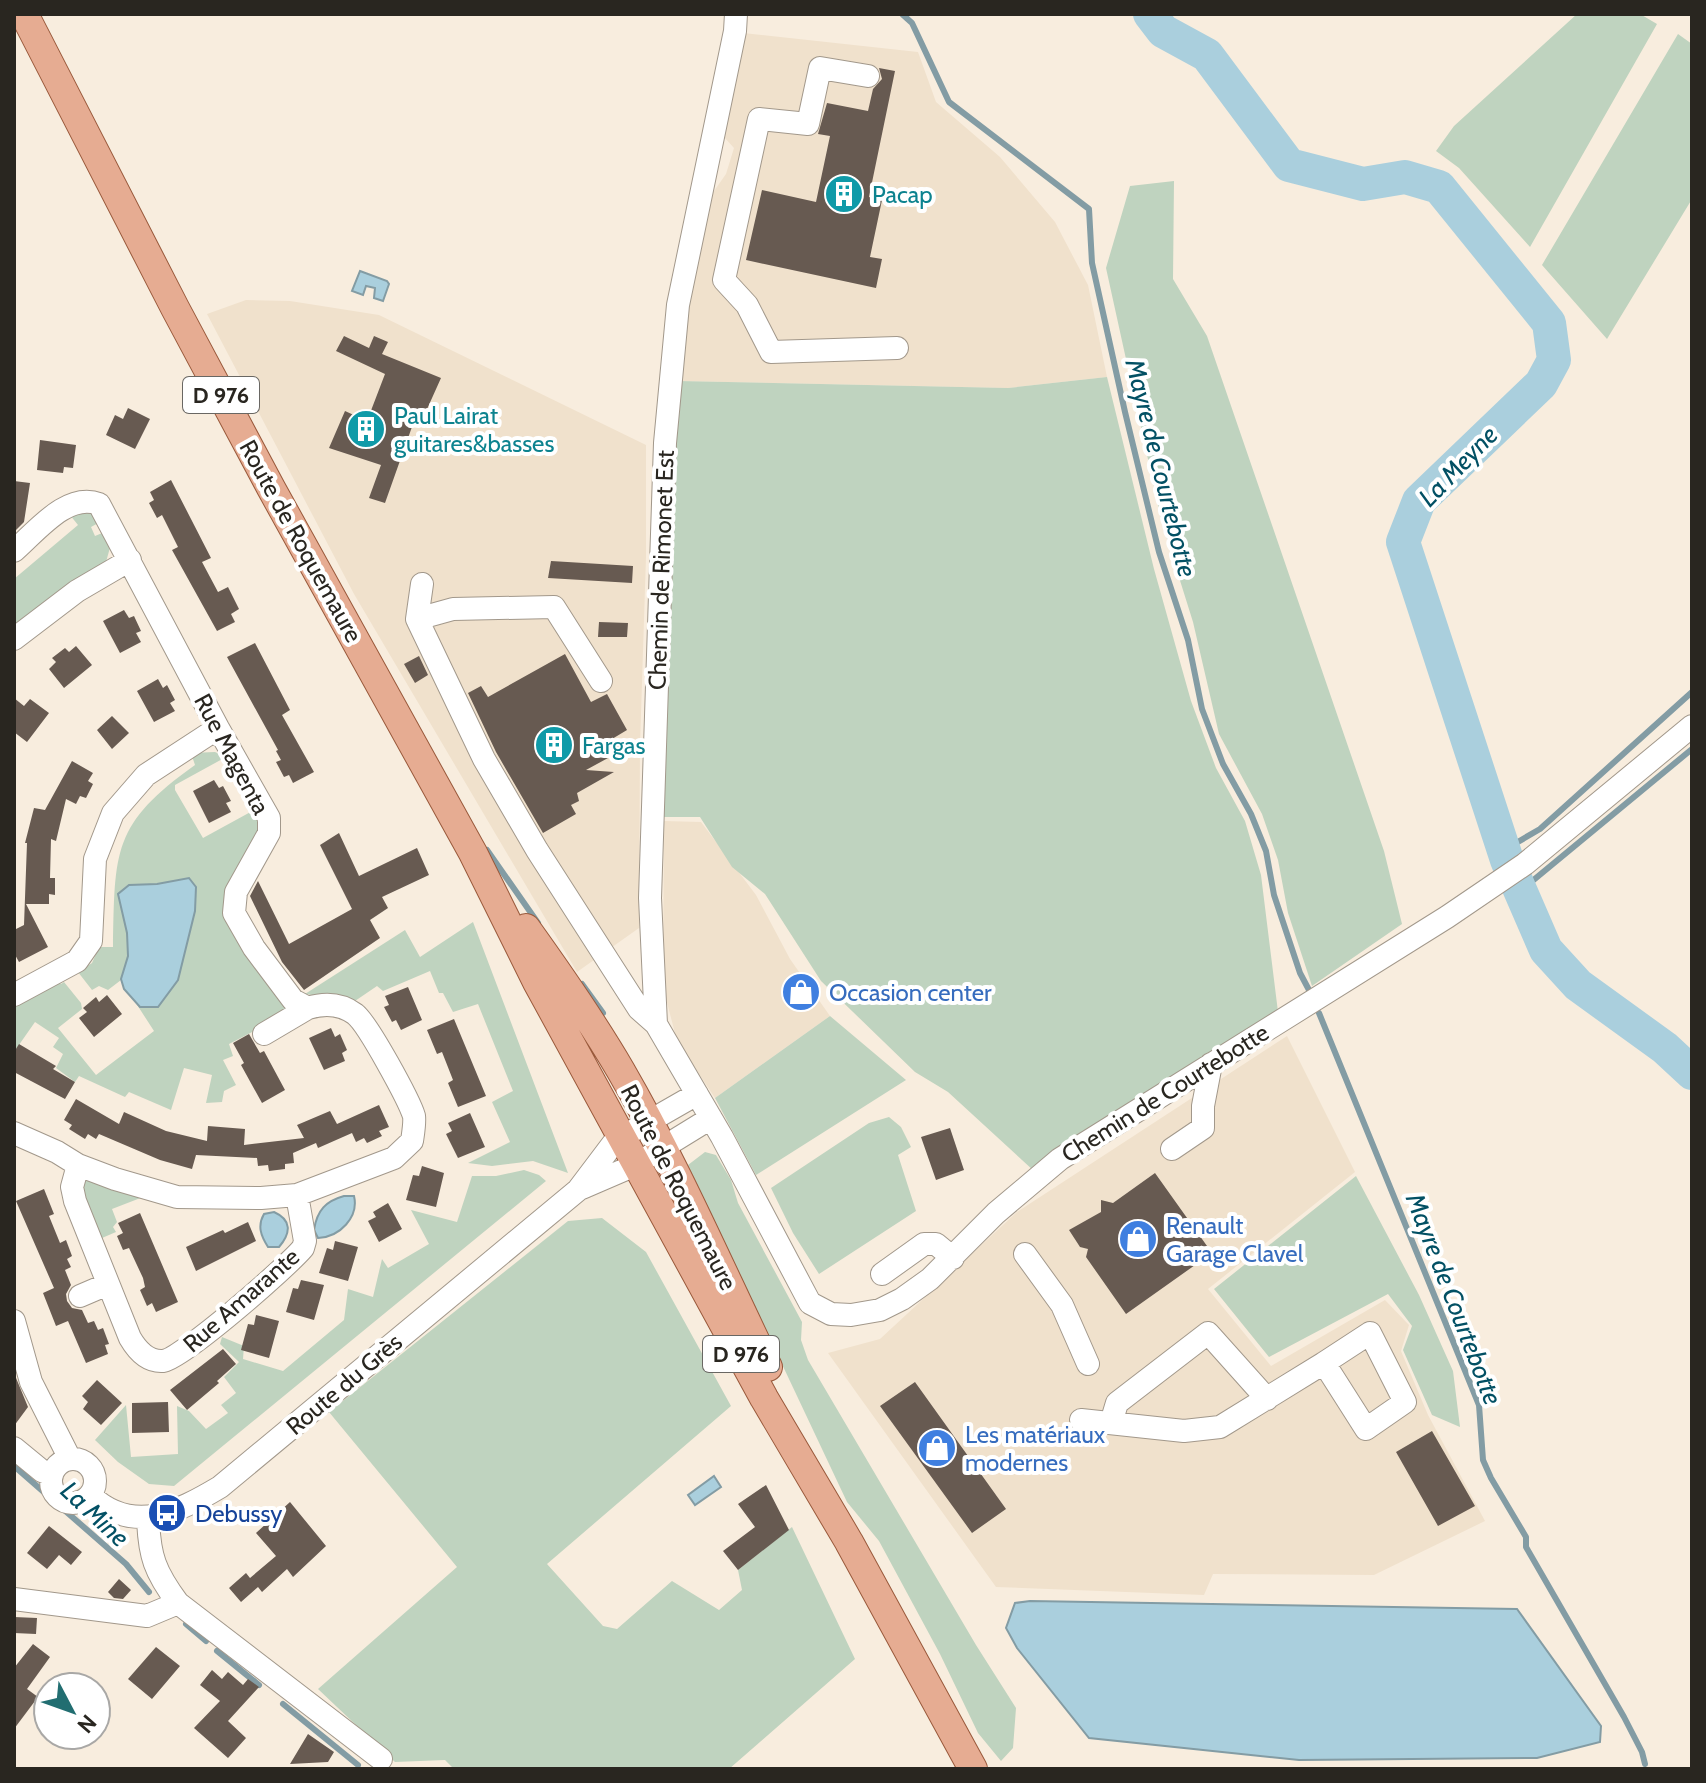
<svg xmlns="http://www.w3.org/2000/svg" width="1706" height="1783" font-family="Cabin,sans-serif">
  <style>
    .built { fill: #f0e1cc }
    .green { fill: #bfd3bf }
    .water { fill: #aacfdd; stroke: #839ca4; stroke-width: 2 }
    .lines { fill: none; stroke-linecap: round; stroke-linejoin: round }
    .stream { stroke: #839ca4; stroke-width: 6 }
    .river { stroke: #aacfdd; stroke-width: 34 }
    .building { fill: #675a51 }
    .minor-casing { stroke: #a2988b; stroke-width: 24 }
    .major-casing { stroke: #99593b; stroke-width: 30 }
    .minor { stroke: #fff; stroke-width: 22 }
    .major { stroke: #e6ac92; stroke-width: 28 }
    .labels { text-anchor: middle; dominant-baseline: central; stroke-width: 8; stroke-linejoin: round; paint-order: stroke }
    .shield { fill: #fff; stroke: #696763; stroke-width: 2 }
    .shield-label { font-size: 22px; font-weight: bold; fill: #292620 }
    .culture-label { font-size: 24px; fill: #0d838f; stroke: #fff; text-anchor: start }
    .street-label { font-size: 24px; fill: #292620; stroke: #fff }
    .shop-label { font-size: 24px; fill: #366cbe; stroke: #fff; text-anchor: start }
    .transit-label { font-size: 24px; fill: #164399; stroke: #fff; text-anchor: start }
    .water-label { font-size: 26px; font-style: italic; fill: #025064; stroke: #fff }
  </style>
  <rect width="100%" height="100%" fill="#f8edde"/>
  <path class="built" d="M743 33 918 52 936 102 1000 157 1055 222 1088 285 1107 377 1008 388 678 381 683 310 707 201 726 174 734 148 724 137Z
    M246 300 290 301 379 315 646 445V557L640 745 639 928 577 972 354 594 207 314Z
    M664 821 701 822 756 895 790 959 830 1016 715 1098 677 1041 663 987Z
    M1287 1036 1355 1172 1208 1289 1271 1366 1385 1300 1409 1325 1401 1351 1428 1415 1485 1521 1374 1575 1213 1574 1204 1595 996 1587 828 1353 880 1339 1017 1212Z"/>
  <path class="green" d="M1577 14H1640L1657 24 1530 247 1459 168 1436 151 1454 126Z
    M1678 34 1692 44V199L1607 339 1542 265Z
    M1174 181 1173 279 1207 336 1384 851 1402 924 1312 986 1288 913 1278 860 1262 814 1219 734 1193 622 1162 523 1106 268 1130 186Z
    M1107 377 1154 569 1191 701 1216 768 1245 821 1261 875 1278 1012 1034 1171 948 1092 915 1072 821 981 765 894 732 867 700 817H660L678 381 1008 388Z
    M84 508 102 521 91 527 95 536 107 531 111 544 106 562 14 629V579L78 525 70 515Z
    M215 752 226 757 175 785V790L203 838 256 809 259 828 227 886 287 1008 275 1020 229 1044 233 1056 223 1060 236 1085 224 1091 222 1102 206 1103 212 1075 184 1068 171 1110 129 1092 125 1097 79 1076 75 1082 56 1068 63 1054 53 1047 59 1038 35 1022 14 1052V1005L58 981 61 984 64 982 81 1003 82 1009 58 1028 96 1075 154 1031 121 980 108 990 99 986 92 990 78 972 92 963 99 947H113C115 851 112 824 195 765L191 753Z
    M473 922 568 1173 533 1161 492 1166 468 1163 510 1142 492 1102 513 1091 478 1004 453 1012 443 993H439L430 971 383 991 377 986 355 1001 305 994 405 930 420 957Z
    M830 1016 906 1080 756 1175 715 1098Z
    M889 1117 901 1127 911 1147 898 1155 916 1211 819 1274 793 1233 771 1188 869 1123Z
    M705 1152 716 1155 731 1180 738 1203 802 1322 801 1340 808 1360 976 1645 1016 1708 1013 1748 1001 1761 978 1733 940 1654 879 1541 847 1502 688 1165Z
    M524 1170 539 1175 546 1181 174 1486 149 1484 118 1462 95 1440 126 1405 131 1457 178 1454 177 1406 189 1411 206 1429 228 1413 221 1405 236 1393 224 1377 239 1362 220 1344 222 1337 244 1346 243 1359 283 1371 344 1320 348 1289 373 1297 382 1259 388 1268 429 1244 411 1210 457 1222 472 1176H496Z
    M1356 1176 1419 1295 1453 1371 1460 1427 1432 1415 1403 1350 1412 1326 1388 1294 1269 1357 1214 1289Z
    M81 1178 143 1197 112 1209 117 1222 113 1227 116 1232 102 1238 81 1192Z
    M602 1218 646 1252 731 1406 547 1564 603 1626 617 1629 672 1581 719 1610 742 1590 738 1570 792 1527 855 1659 729 1769 452 1767 445 1760 395 1762 318 1689 457 1567 329 1412 568 1221Z"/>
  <path class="water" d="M360 271 387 281 389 284 383 301 374 298 375 288 366 286 363 295 352 291Z
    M189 878 196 887 195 911 178 980 158 1007H140L124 989 121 979 128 956 127 933 118 894 129 885 157 884Z
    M344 1196H354C359 1217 340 1237 318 1238L314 1230C317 1210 326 1201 344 1196Z
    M274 1212C292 1220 291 1233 279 1247H268C261 1236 257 1226 264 1214Z
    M714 1476 721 1487 695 1505 688 1495Z
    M1030 1601 1517 1609 1601 1726 1600 1742 1537 1758 1299 1760 1089 1738 1017 1648 1006 1628 1015 1603Z"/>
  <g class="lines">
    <path class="stream" d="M902 14 912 23 949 102 1089 209 1092 263 1125 412 1159 552 1188 640 1202 709 1223 764 1251 814 1266 851 1274 895 1300 973 1309 990
      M487 850 538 923
      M1504 850 1540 829 1692 692
      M1519 892 1692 749
      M582 984 603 1013
      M1319 1013 1479 1405 1483 1460 1491 1478 1526 1537V1547L1624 1717 1642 1752 1645 1764
      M14 1466 126 1564 149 1592
      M186 1624 206 1641
      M217 1651 259 1685
      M283 1704 358 1765"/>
    <path class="river" d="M1150 14 1163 31 1207 55 1289 165 1363 184 1405 177 1439 187 1549 323 1554 360 1541 384 1419 501 1403 542 1507 860 1546 950 1578 985 1665 1048 1692 1073"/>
  </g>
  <path class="building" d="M879 68 895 71 869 197 882 200 870 257 882 259 876 288 746 260 762 190 816 202 830 136 818 134 827 103 868 111 873 89 882 79Z
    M344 336 369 348 374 336 388 342 382 354 441 378 419 427 413 424 385 503 369 498 381 465 329 448 345 411 367 421 385 374 336 351Z
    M128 408 150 419 135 449 106 435 115 415 123 419Z
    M40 440 76 445 73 468 64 467 63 473 37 470Z
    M171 480 211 558 202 562 218 592 228 587 239 609 231 614 235 622 217 631 172 550 178 547 162 515 157 518 149 503 154 500 150 492Z
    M14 481 30 483 24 522 15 531Z
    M551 561 633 566 632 583 548 578Z
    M124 610 129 618 134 616 141 631 136 633 141 642 120 653 103 621Z
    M599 622 628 623 627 637H598Z
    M255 643 290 710 282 715 314 772 293 783 289 775 284 777 276 762 281 760 276 751 278 750 227 657Z
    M76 646 92 665 64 688 49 669 56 662 52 658 65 648 69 652Z
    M565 654 591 702 607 694 627 730 612 739 619 752 586 770 614 772 577 793 579 801 571 805 576 814 543 833 496 752 468 693 481 686 488 697Z
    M419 656 428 675 415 683 404 664Z
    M158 679 163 688 167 685 175 700 170 703 175 711 154 722 137 691Z
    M14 698 24 706 30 699 49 713 27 742 14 732Z
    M112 716 129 733 112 749 97 730Z
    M72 761 93 773 88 781 93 784 86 798 80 796 76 804 66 799 56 841 51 839 50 878H55V895L49 894V904H26L48 947 19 962 14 953V930L24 925 27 843H25L34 808 45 810Z
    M214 780 219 788 223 786 231 801 226 803 231 812 209 823 193 791Z
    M339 833 359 876 417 848 429 875 382 897 388 908 370 920 380 938 304 990 282 962 250 896 258 881 289 944 352 909 320 845Z
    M800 973 818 999 801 1010 783 985Z
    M408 987 422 1020 401 1030 396 1020 392 1022 384 1007 389 1005 385 996Z
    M107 995 122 1014 94 1037 79 1018 87 1012 83 1008 96 997 99 1002Z
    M454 1019 486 1096 458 1107 448 1083 453 1080 442 1052 437 1054 427 1030Z
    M331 1028 335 1037 340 1034 347 1050 342 1053 345 1061 324 1070 309 1038Z
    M249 1034 260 1053 264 1051 285 1090 262 1103 241 1065 244 1063 233 1043Z
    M19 1044 56 1066 53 1069 75 1082 65 1099 14 1072V1052Z
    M76 1099 119 1124 124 1112 166 1131 207 1141 208 1126 245 1129 244 1145 304 1138 297 1125 330 1111 337 1124 379 1105 389 1127 379 1131 382 1136 367 1143 364 1138 356 1142 352 1133 318 1148 316 1143 293 1153 294 1163 285 1164V1169L269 1171 268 1165 258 1166 257 1158 196 1155 192 1169 160 1160 99 1134 96 1139 88 1134 85 1139 69 1129 72 1125 64 1120Z
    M470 1113 485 1147 458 1158 446 1134 452 1131 448 1123Z
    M950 1128 964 1170 936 1180 921 1137Z
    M422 1166 444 1173 436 1207 406 1200 413 1175 419 1176Z
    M1155 1173 1212 1253 1126 1314 1086 1257 1088 1249 1080 1247 1069 1230 1101 1212V1200L1113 1203Z
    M44 1189 54 1214 49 1216 60 1243 66 1240 72 1256 67 1259 71 1267 65 1270 71 1285 66 1294 67 1301 72 1308 82 1310 88 1323 94 1321 98 1330 103 1328 109 1344 105 1345 108 1354 86 1363 68 1321 56 1326 43 1293 54 1288 16 1201Z
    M388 1203 402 1229 379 1242 368 1221 376 1217 373 1212Z
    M140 1213 178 1302 156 1312 152 1303 147 1306 140 1290 145 1287 143 1278 129 1248 123 1250 117 1236 123 1233 118 1223Z
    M248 1222 256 1241 196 1271 186 1247 223 1230 225 1233Z
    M335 1241 358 1247 348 1281 319 1273 327 1248 333 1250Z
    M301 1280 324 1285 314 1320 286 1312 293 1288 298 1289Z
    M256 1315 279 1321 269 1358 241 1350 248 1324 254 1325Z
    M223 1349 236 1364 217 1381 219 1383 187 1410 170 1390Z
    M14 1373 28 1407 14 1426Z
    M97 1380 122 1403 101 1425 83 1409 88 1402 82 1396Z
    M915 1382 1006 1509 972 1533 880 1406Z
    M168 1402 169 1432 132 1433V1403Z
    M1432 1431 1475 1506 1438 1526 1396 1452Z
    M766 1485 789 1530 738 1570 723 1551 755 1527 738 1504Z
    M290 1502 326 1546 293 1577 287 1569 262 1592 258 1587 241 1602 229 1588 246 1573 250 1578 276 1556 256 1533Z
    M49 1526 82 1552 71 1565 59 1555 47 1569 27 1553Z
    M119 1579 131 1590 123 1599 114 1598 108 1592Z
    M14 1617 37 1618 36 1634 14 1633Z
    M33 1644 50 1657 27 1689 38 1697 14 1729V1668Z
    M156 1647 180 1666 152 1699 128 1679Z
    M212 1670 222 1679 228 1672 243 1685 248 1679 259 1687 228 1721 246 1738 228 1758 194 1728 220 1701 200 1685Z
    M308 1734 334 1752 328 1762 290 1764Z"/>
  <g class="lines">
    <g class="minor-casing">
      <path id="minor" d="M736 14 735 31 678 305 665 443 650 898 656 1024 722 1137 810 1303 831 1314 851 1315 880 1310 902 1299 930 1279 996 1213 1060 1159 1447 917 1525 864 1692 726
        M868 76 820 68 808 124 759 119 724 280 747 305 771 352 897 348
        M14 551C37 531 67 492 99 504L218 728 269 818V833L236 892 234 913 254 948 293 1000 308 1008C324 1003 340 1003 355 1014 368 1024 409 1100 414 1116 415 1123 413 1134 412 1141L394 1158 297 1195 261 1198 177 1197 115 1179 78 1165 57 1152 14 1133
        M422 584 417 619 484 759 537 850 639 1009 656 1024
        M417 619 453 609 554 607 601 681
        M14 639 77 591 130 560
        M14 995 77 961 91 941 95 859 113 813 146 775 218 728
        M264 1034 308 1008
        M1172 1149 1203 1128V1106L1211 1064
        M78 1165 72 1187 75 1201 130 1338C137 1350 148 1362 163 1361 182 1359 287 1267 303 1248L305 1241 297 1195
        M582 1188 633 1166 711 1118
        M1025 1254 1062 1305 1088 1364
        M882 1274 924 1244H936L953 1258
        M80 1296 108 1284
        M14 1321 31 1382 70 1459
        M1081 1420 1184 1431 1220 1427 1324 1363 1366 1429 1405 1402 1370 1333 1324 1363
        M1111 1423 1117 1403 1208 1333 1267 1399
        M14 1448 42 1471 52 1475
        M51 1481a22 22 0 1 1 44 0a22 22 0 1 1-44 0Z
        M91 1496C133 1535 178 1512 220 1487L578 1190 615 1141 697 1094
        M148 1517C149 1556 155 1572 178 1603L381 1759
        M14 1599 147 1616 178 1603"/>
    </g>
    <g class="major-casing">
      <path id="major" d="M24 14 175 308 271 488 473 853 537 982 764 1398 849 1542 973 1769
        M526 928C559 974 592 1021 621 1071 676 1166 720 1268 768 1367"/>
    </g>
    <use href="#minor" class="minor"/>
    <use href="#major" class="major"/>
  </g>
  <defs>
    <g id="building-disc" transform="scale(2)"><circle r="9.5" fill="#0f9aa8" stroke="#fff"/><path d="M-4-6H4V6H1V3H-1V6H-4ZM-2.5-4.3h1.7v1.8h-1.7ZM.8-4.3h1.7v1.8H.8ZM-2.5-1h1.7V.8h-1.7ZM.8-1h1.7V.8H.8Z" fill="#fff"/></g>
    <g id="shop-disc" transform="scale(2)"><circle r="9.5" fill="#3f7fe0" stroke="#fff"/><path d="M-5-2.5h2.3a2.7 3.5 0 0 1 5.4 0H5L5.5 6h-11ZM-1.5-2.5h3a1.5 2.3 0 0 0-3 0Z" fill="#fff"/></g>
    <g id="bus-disc" transform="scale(2)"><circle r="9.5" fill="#1a4fb4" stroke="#fff"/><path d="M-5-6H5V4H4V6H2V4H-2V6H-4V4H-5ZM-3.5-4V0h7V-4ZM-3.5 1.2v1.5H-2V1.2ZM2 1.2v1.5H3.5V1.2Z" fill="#fff"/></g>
  </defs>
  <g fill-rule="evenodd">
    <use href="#building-disc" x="844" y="194"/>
    <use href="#building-disc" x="366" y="429"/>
    <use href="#building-disc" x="554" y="745"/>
    <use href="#shop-disc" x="801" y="992"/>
    <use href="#shop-disc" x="1138" y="1239"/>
    <use href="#shop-disc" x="937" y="1448"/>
    <use href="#bus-disc" x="167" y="1513"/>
  </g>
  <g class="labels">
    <g class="shield">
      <rect x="183" y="377" width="76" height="36" rx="6"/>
      <rect x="703" y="1336" width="76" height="36" rx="6"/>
    </g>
    <g class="shield-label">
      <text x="221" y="395">D 976</text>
      <text x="741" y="1354">D 976</text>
    </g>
    <g class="culture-label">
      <text x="872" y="194">Pacap</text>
      <text x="394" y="415">Paul Lairat<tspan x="394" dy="28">guitares&amp;basses</tspan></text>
      <text x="582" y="745">Fargas</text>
    </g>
    <g class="street-label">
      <text transform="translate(301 541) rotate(61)">Route de Roquemaure</text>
      <text transform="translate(661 570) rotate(-88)">Chemin de Rimonet Est</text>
      <text transform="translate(232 754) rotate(62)">Rue Magenta</text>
      <text transform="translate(1165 1093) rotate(-32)">Chemin de Courtebotte</text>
      <text transform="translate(679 1187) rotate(63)">Route de Roquemaure</text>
      <text transform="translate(241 1300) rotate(-41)">Rue Amarante</text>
      <text transform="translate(344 1384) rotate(-40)">Route du Grès</text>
    </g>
    <g class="shop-label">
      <text x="829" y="992">Occasion center</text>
      <text x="1166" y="1225">Renault<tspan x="1166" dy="28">Garage Clavel</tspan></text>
      <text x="965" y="1434">Les matériaux<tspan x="965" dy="28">modernes</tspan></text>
    </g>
    <g class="transit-label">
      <text x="195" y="1513">Debussy</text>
    </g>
    <g class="water-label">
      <text transform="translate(1458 466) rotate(-46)">La Meyne</text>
      <text transform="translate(1161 468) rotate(76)">Mayre de Courtebotte</text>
      <text transform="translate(1454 1299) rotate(69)">Mayre de Courtebotte</text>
      <text transform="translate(95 1514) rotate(43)">La Mine</text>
    </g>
  </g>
  <rect width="1706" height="1783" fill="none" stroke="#292620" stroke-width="32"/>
  <g transform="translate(72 1711) rotate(131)"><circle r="38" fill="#ffffff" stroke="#a9a8a6" stroke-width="2"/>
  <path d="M0-6L14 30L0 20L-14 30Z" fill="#226e71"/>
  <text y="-12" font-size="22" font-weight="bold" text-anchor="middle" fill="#292620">N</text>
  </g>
</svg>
